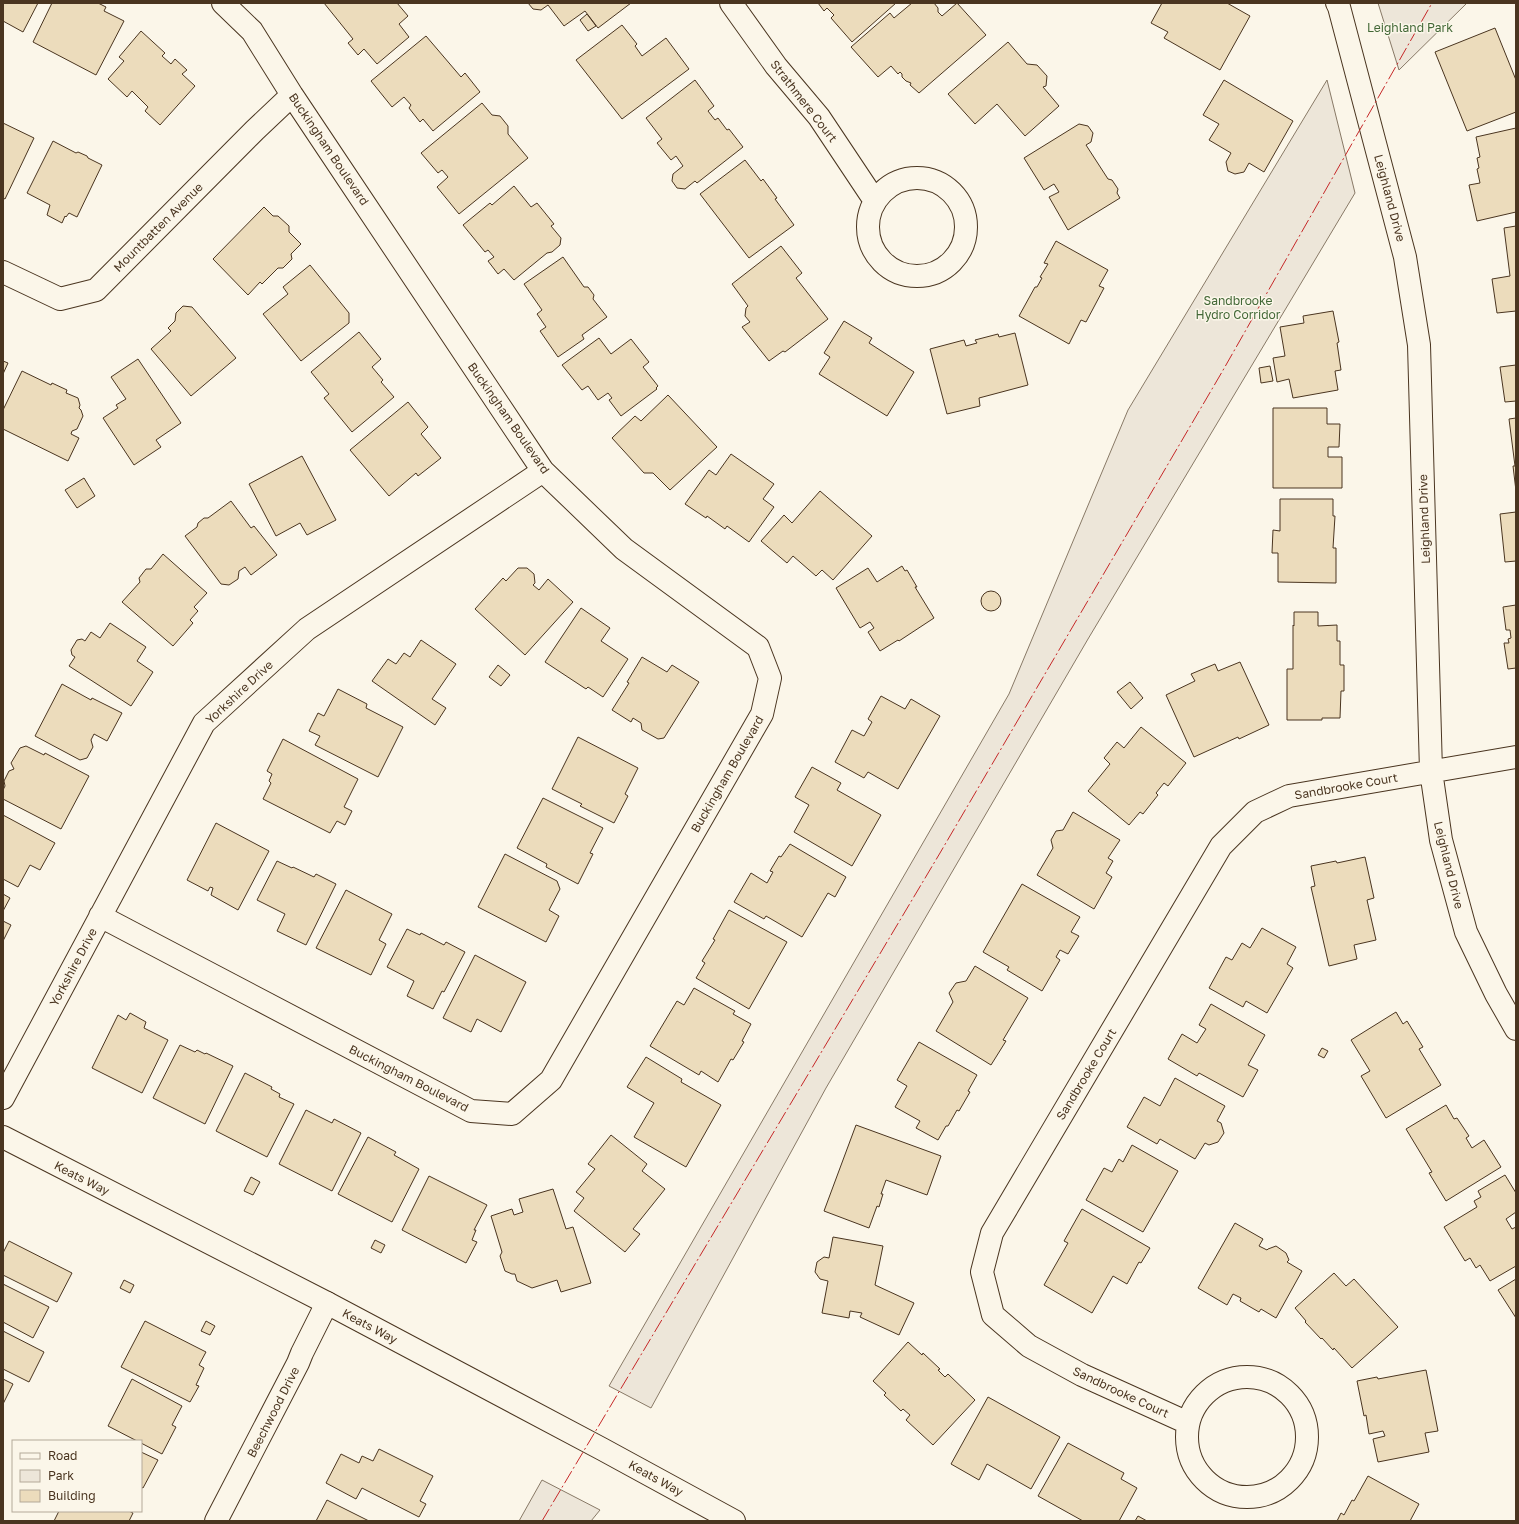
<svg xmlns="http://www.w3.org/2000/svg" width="1519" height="1524" font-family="'Golos Text',sans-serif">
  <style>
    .green { fill: #ede6d9; stroke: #887966 }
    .building { fill: #ecdcbc; stroke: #4a3520 }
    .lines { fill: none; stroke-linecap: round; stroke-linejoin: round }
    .street-casing { stroke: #4a3520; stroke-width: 24 }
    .secondary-casing { stroke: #4a3520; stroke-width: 24 }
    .street { stroke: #fbf6e9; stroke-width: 22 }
    .secondary { stroke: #fbf6e9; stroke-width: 22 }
    .power { stroke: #c62828; stroke-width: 1; stroke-dasharray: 14 3 2 3; stroke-linecap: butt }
    .labels { text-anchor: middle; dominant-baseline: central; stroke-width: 3; stroke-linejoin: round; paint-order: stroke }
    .park-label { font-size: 12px; fill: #436837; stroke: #fbf6e9 }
    .street-label { font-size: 12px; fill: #4a3520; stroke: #fbf6e9 }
  </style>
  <rect width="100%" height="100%" fill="#fbf6e9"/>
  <path class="green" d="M1378 3H1467L1399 70Z
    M1327 80 1355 193 1088 639 826 1088 651 1408 609 1386 1009 694 1128 410Z
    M542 1480 600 1510 591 1521H519Z"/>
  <path class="building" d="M3 3H38L23 32 3 21Z
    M52 3H98L106 7 104 11 124 21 96 75 33 42Z
    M324 3H397L408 16 399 24 409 37 377 64 364 49 358 55 348 43 353 39Z
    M528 3H631L598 28 585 11 564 26 548 5 541 10 533 9Z
    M818 3H896L852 42 831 18 834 15 827 8 824 11Z
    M912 3H934L938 8V12L942 16 957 3 986 35 919 93 910 85 911 83 906 81 902 77V74L900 72 898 74 891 66 878 77 851 47 890 13 894 18Z
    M1162 3H1227L1250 16 1220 70 1164 38 1168 32 1151 23Z
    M587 14 596 26 588 31 580 20Z
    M622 25 637 44 635 46 642 56 666 38 689 69 622 119 576 60Z
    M1495 28 1516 80V112L1467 131 1435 52Z
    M141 31 165 53 162 56 171 64 175 59 187 70 182 74 195 86 160 125 145 111 148 107 132 91 127 97 108 79 124 61 119 57Z
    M426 36 461 77 465 73 480 92 433 131 423 119 420 122 409 108 411 105 404 97 392 107 371 81Z
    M1008 42 1027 64 1037 65 1047 76 1046 86 1043 87 1059 106 1025 136 997 104 975 124 948 94Z
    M695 80 714 106 708 111 715 120 718 118 727 130 729 129 743 147 697 183 695 181 685 189 677 188 672 181 673 174 683 166 676 156 671 160 657 143 662 139 646 118Z
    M1224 80 1293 121 1264 172 1249 163 1244 172 1235 174 1228 171 1226 162 1231 153 1209 140 1219 124 1203 115Z
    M482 103 492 115 500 116 508 126V134L528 158 459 214 437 187 448 177 442 170 438 173 421 153Z
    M3 123 34 138 5 199 3 198Z
    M1079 124 1088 126 1093 133 1091 142 1086 145 1108 179 1112 180 1118 189 1117 193 1120 198 1068 230 1049 197 1059 192 1054 184 1044 190 1024 158Z
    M1516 128V212L1477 221 1469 185 1480 183 1477 169 1479 168 1477 158 1480 157 1476 137Z
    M53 141 76 153 78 152 87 156 88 158 102 165 77 217 69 213 66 217 65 216 62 223 47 215 50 205 27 193Z
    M745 160 761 181 763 179 777 198 775 199 794 225 749 258 700 194Z
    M514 186 531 207 537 203 554 224 551 226 561 238 560 245 552 252 547 253 514 280 504 269 498 274 488 261 494 257 488 250 485 252 463 225 490 203 492 205Z
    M264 207 273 216H278L289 226V232L301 244 291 254 292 259 283 268H278L262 284 260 282 248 295 213 259Z
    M1516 226V311L1497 313 1492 279 1510 276 1504 228Z
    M1056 241 1108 270 1099 286 1104 288 1086 322 1081 320 1069 344 1019 316 1035 287H1037L1042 278 1040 277 1048 264 1044 263Z
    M781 246 802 273 796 278 828 319 785 352 783 351 769 361 742 327 750 322 745 316 746 308 748 306 732 284Z
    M563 257 584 287H588L594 295 593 299 607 317 582 335 584 339 558 357 540 331 546 327 537 314 542 310 524 284Z
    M310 265 349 313V323L301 361 263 314 288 294 283 287Z
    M183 306 192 307 236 358 191 396 151 349 171 331 168 328 175 321 176 313Z
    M1333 311 1339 342 1337 343 1341 370 1335 371 1338 390 1293 398 1289 379 1277 382 1273 358 1285 356 1280 327 1304 323 1303 316Z
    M844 321 872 338 869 343 914 372 887 416 819 374 830 357 824 353Z
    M359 332 381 359 372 367 383 380 381 382 394 397 352 432 324 398 329 394 311 372Z
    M1015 333 1028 385 979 398 980 406 947 414 930 349 964 340 966 346 977 343 975 340 998 334 999 337Z
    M599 338 611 354 631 339 649 362 643 367 658 386 656 388 657 389 621 416 609 400 612 398 608 393 598 400 588 386 582 390 562 365Z
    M138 359 181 423 156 440 161 447 134 465 103 418 118 408 116 405 126 399 111 377Z
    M3 361 8 363 3 374Z
    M1516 365V401L1505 402 1500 367Z
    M1270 366 1273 381 1261 383 1259 368Z
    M22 371 51 385 52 383 67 390 66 393 78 398 80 405 79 408 81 410 83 416 77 429 72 431 71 434 79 438 68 461 3 429V410Z
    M668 395 717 447 670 490 653 473H644L612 438 635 416 641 421Z
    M408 402 428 427 421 434 441 458 418 476 416 473 389 496 350 450Z
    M1273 408H1327V424H1340L1339 447H1328V457H1342V488H1273Z
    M1516 418V491L1513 466H1515L1509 419Z
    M731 454 774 484 763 499 774 507 749 542 727 526 725 529 707 516 706 518 685 504 709 470 716 475Z
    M302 456 336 520 307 535 300 523 276 536 249 484Z
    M84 478 95 496 77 508 65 490Z
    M820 491 872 536 833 580 822 570 816 576 793 556 787 563 761 541 784 515 792 523Z
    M1280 499H1333V516H1335L1333 548H1336V583L1278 582V553H1272L1273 530 1280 531Z
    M231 501 251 528 254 526 277 555 251 575 245 567 239 571 238 579 229 585 221 584 185 536 197 527 198 523 204 518H208Z
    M1516 512V561L1505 562 1500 514Z
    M163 554 207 593 194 607 198 611 190 620 193 623 173 646 122 602 140 582 139 578 146 569H151Z
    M902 566 905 571 907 570 917 587H915L934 618 899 641 898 640 880 651 868 632 874 628 870 622 860 628 836 588 868 568 877 582Z
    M518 568H527L534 574 535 583 533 585 539 590 548 579 573 602 525 655 475 609 503 578 506 581Z
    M981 601a10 10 0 1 1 20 0a10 10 0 1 1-20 0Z
    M1516 605V668L1508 669 1504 643H1509L1508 639 1511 638 1510 630H1506L1503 607Z
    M581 608 610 628 601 641 628 659 603 697 588 687 586 689 545 662Z
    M1294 612H1318V626L1337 625V641H1340V665H1344V691H1341L1340 718H1322V720H1287V669H1293V625L1294 626Z
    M110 623 146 647 137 661 153 672 131 706 69 666 75 657 72 655 71 650 77 640 82 639 85 641 91 632 100 638Z
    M421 640 456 664 432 699 446 708 435 725 372 681 388 659 396 664 404 653 410 657Z
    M642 657 667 672 672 665 699 682 664 738 658 739 642 730 641 723 633 718 631 722 612 710 629 683 627 682Z
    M1240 662 1269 725 1239 739 1238 737 1194 757 1166 695 1195 681 1191 674 1215 664 1218 671Z
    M498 665 510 675 501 686 489 677Z
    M1130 682 1143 698 1131 709 1117 692Z
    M62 684 91 700 92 698 122 713 107 741 94 734 91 740 93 747 87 758 80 760 35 736Z
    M338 689 367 704 366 708 403 727 378 777 315 745 320 736 309 731 318 713 324 716Z
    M881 696 905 709 911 699 940 716 898 789 868 772 864 778 835 762 852 730 864 736 872 722 868 719Z
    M1141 727 1186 763 1168 786 1164 783 1156 793 1158 795 1143 814 1140 812 1129 825 1088 791 1110 764 1104 758 1117 742 1124 748Z
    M578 737 638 768 625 794 628 796 614 823 580 806 582 804 552 789Z
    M283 739 358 779 344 807 352 811 345 825 337 821 330 833 263 799 271 783 269 781 272 774 267 771Z
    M26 746 44 755 45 753 89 776 61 829 3 799V790L5 786 4 781 9 771 14 769 11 763 20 748Z
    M812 767 841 783 837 790 881 815 852 866 794 832 809 805 795 797Z
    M543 798 603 828 590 853 593 854 578 884 546 867 547 864 517 848Z
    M1073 812 1120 840 1108 858 1113 861 1106 873 1112 877 1094 909 1037 875 1053 848 1051 840 1056 831 1063 830Z
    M3 815 55 843 40 870 30 865 18 887 3 879Z
    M216 823 269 851 238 910 211 895 213 888 210 887 208 891 187 880Z
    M790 844 846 877 835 897 828 893 802 937 766 916 764 919 734 902 751 873 767 883 773 872 770 871 779 856 781 857Z
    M505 854 557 881 560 889 549 910 559 916 546 942 478 907Z
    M1365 857 1374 898 1367 900 1376 940 1354 945 1357 959 1329 966 1311 887 1315 886 1311 866 1336 861 1337 863Z
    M277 861 292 868 293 867 314 877 316 874 336 884 306 945 277 931 285 914 257 900Z
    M1022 884 1080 917 1071 932 1079 936 1068 954 1060 950 1056 957 1060 960 1042 991 1007 970 1009 967 983 952Z
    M346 890 392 914 379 940 386 944 371 975 316 948Z
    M3 894 10 898 3 911Z
    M729 910 787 942 749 1009 696 978 705 963 702 961 715 940 713 939Z
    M3 921 11 925 3 941Z
    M1262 928 1296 947 1287 964 1293 968 1267 1013 1246 1001 1243 1007 1209 988 1226 957 1232 960 1242 943 1250 948Z
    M407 929 420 935 421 933 444 945 446 942 465 952 444 992 442 991 433 1009 407 996 414 981 387 967Z
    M475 955 526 982 501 1032 477 1019 471 1032 443 1018Z
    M975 966 1028 998 1003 1040 1006 1041 991 1065 936 1031 953 1002 949 993 956 983 966 981Z
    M694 988 735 1011 733 1014 751 1024 742 1041 744 1042 733 1060 731 1059 718 1082 701 1071 699 1075 650 1046 677 1001 684 1005Z
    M1211 1004 1265 1035 1248 1065 1258 1070 1243 1097 1199 1073 1197 1076 1168 1059 1182 1034 1197 1043 1206 1029 1199 1025Z
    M1396 1012 1403 1024 1407 1021 1423 1047 1419 1049 1441 1085 1386 1118 1361 1076 1370 1071 1351 1040Z
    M130 1013 146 1022 144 1028 168 1040 142 1093 92 1068 118 1015 126 1020Z
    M919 1042 977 1075 968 1091 970 1092 959 1111 957 1110 948 1126H946L938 1140 916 1128 920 1121 895 1107 907 1086 897 1080Z
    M180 1045 195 1052 197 1050 205 1054 206 1053 233 1066 205 1124 153 1098Z
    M1322 1048 1328 1051 1324 1058 1318 1055Z
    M646 1057 682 1079 681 1082 721 1105 686 1167 634 1137 654 1103 627 1087Z
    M245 1073 272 1087 271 1089 280 1094 279 1097 294 1104 267 1157 216 1131Z
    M1175 1078 1225 1106 1217 1121 1221 1123 1224 1133 1218 1142 1209 1145 1205 1143 1195 1159 1160 1139 1157 1144 1127 1127 1144 1097 1160 1106Z
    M1446 1105 1454 1119 1457 1118 1469 1136 1466 1138 1472 1148 1484 1140 1501 1167 1446 1201 1429 1173 1432 1172 1406 1129Z
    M306 1110 332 1123 334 1119 361 1133 332 1191 279 1164Z
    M856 1125 941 1156 927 1195 886 1180 881 1194H883L879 1207 877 1206 869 1228 824 1211Z
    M611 1135 647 1164 642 1171 665 1189 633 1229 640 1234 625 1252 574 1211 584 1198 576 1192 595 1169 588 1164Z
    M368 1137 396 1152 394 1155 419 1169 392 1222 338 1194Z
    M1132 1145 1178 1171 1143 1232 1086 1200 1104 1168 1112 1172 1119 1159 1123 1162Z
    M1505 1175 1516 1193V1212L1506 1219 1512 1229 1516 1227V1266L1490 1281 1480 1265 1476 1268 1470 1258 1465 1261 1444 1227 1477 1207 1474 1201 1481 1197 1478 1191Z
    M429 1176 487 1205 474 1230H476L472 1240 477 1242 466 1263 402 1230Z
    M251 1177 260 1182 253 1195 244 1191Z
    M553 1189 566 1229 573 1227 591 1283 561 1292 557 1280 532 1288 517 1281 515 1274H512L505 1271 500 1256 502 1252 491 1216 512 1209 514 1215 523 1212 519 1199Z
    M1082 1209 1150 1248 1141 1263 1139 1262 1127 1284 1113 1276 1092 1313 1044 1285 1068 1243 1064 1241Z
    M1235 1223 1263 1239 1259 1246 1267 1250 1268 1249 1276 1246 1286 1253 1289 1260 1287 1262 1302 1271 1276 1318 1261 1309 1259 1312 1240 1301 1241 1298 1233 1294 1227 1305 1198 1288Z
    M833 1237 883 1246 875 1285 914 1303 899 1335 860 1317 862 1313 850 1311 849 1318 822 1313 828 1281 820 1279 815 1272 817 1262 824 1257 829 1258Z
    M375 1240 385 1245 381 1253 371 1248Z
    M9 1241 72 1273 57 1302 3 1275V1253Z
    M1334 1273 1346 1286 1354 1279 1398 1327 1352 1368 1334 1348 1333 1350 1322 1338 1321 1339 1305 1322 1306 1321 1295 1308Z
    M1516 1279V1318L1498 1290Z
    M124 1280 134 1285 130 1293 120 1288Z
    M3 1284 49 1307 33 1338 3 1322Z
    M145 1321 206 1352 199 1365 204 1368 196 1385 199 1386 190 1402 121 1367Z
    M206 1321 215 1326 210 1335 201 1331Z
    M3 1331 44 1352 29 1382 3 1369Z
    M908 1342 922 1355 923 1353 940 1369 938 1370 945 1377 948 1374 975 1400 933 1445 906 1420 910 1415 903 1409 901 1411 884 1395 886 1393 873 1381Z
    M1426 1370 1438 1431 1425 1433 1429 1452 1378 1462 1373 1439 1385 1436 1383 1431 1369 1434 1366 1415 1364 1416 1357 1381 1377 1377 1378 1379Z
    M3 1379 13 1384 3 1404Z
    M132 1379 182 1406 172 1425 176 1427 162 1454 141 1443V1441H137L108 1426Z
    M988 1397 1060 1437 1031 1489 987 1464 979 1480 951 1464Z
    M1068 1443 1124 1473 1121 1479 1137 1488 1119 1521H1083L1038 1496Z
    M379 1449 433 1476 420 1501 426 1504 419 1517 362 1488 356 1499 326 1483 341 1454 359 1463 362 1456 373 1461Z
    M141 1452 158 1460 143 1488 141 1487Z
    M1368 1476 1419 1504 1410 1521H1337L1341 1513 1344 1515 1352 1500 1354 1501Z
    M327 1500 369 1521H316Z
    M59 1511H129L133 1513 129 1521H54Z
    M1138 1516 1147 1521H1135Z"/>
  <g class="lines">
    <g class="street-casing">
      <path id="street" d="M731 3 776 66 819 117 875 201
        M1337 3 1339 7 1405 257 1419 345 1431 771 1441 840 1466 932 1496 994 1516 1029
        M868 227a49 49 0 1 1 98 0a49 49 0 1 1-98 0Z
        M3 272 60 299 96 290 255 130 292 95
        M100 916 471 1111 512 1114 551 1080 762 714 770 678 758 647 624 549 543 471 292 95 252 31 223 3
        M3 1098 204 723 307 629 543 471
        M1187 1437a60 60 0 1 1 120 0a60 60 0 1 1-120 0Z
        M1188 1423 1082 1375 1029 1346 993 1315 982 1272 992 1233 1221 846 1255 812 1289 796 1516 757
        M216 1521 298 1363 302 1353 327 1303"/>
    </g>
    <g class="secondary-casing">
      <path id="secondary" d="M3 1137 327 1303 602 1449 734 1521"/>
    </g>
    <use href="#street" class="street"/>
    <use href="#secondary" class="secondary"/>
    <path class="power" d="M542 1521 940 853 1222 372 1432 3"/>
  </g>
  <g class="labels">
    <g class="park-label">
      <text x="1410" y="27">Leighland Park</text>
      <text x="1238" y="300">Sandbrooke<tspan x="1238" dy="14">Hydro Corridor</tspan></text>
    </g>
    <g class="street-label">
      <text transform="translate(804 101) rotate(52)">Strathmere Court</text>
      <text transform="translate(329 149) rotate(56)">Buckingham Boulevard</text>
      <text transform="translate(1390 198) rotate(75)">Leighland Drive</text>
      <text transform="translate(158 227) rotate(-45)">Mountbatten Avenue</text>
      <text transform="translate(509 418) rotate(55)">Buckingham Boulevard</text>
      <text transform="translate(1424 519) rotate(-92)">Leighland Drive</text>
      <text transform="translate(239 692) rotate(-43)">Yorkshire Drive</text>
      <text transform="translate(727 774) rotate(-60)">Buckingham Boulevard</text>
      <text transform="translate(1346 786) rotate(-10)">Sandbrooke Court</text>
      <text transform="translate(1449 865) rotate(76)">Leighland Drive</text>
      <text transform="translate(73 967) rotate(-62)">Yorkshire Drive</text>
      <text transform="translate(1086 1074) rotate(-59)">Sandbrooke Court</text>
      <text transform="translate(409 1078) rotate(27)">Buckingham Boulevard</text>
      <text transform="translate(82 1178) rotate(27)">Keats Way</text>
      <text transform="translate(370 1326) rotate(28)">Keats Way</text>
      <text transform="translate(1121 1392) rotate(25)">Sandbrooke Court</text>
      <text transform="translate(273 1412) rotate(-63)">Beechwood Drive</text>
      <text transform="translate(656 1478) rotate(29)">Keats Way</text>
    </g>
  </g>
  <rect width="1519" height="1524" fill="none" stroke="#4a3520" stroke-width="8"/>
  <rect x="12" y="1440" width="130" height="72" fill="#fbf6e9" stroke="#b4a999"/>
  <rect x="20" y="1453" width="20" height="6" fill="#fbf6e9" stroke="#b4a999"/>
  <text x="48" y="1460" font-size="12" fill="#4a3520">Road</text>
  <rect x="20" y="1470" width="20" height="12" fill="#ede6d9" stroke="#b4a999"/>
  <text x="48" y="1480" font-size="12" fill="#4a3520">Park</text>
  <rect x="20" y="1490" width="20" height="12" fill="#ecdcbc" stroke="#b4a999"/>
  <text x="48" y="1500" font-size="12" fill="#4a3520">Building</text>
</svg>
